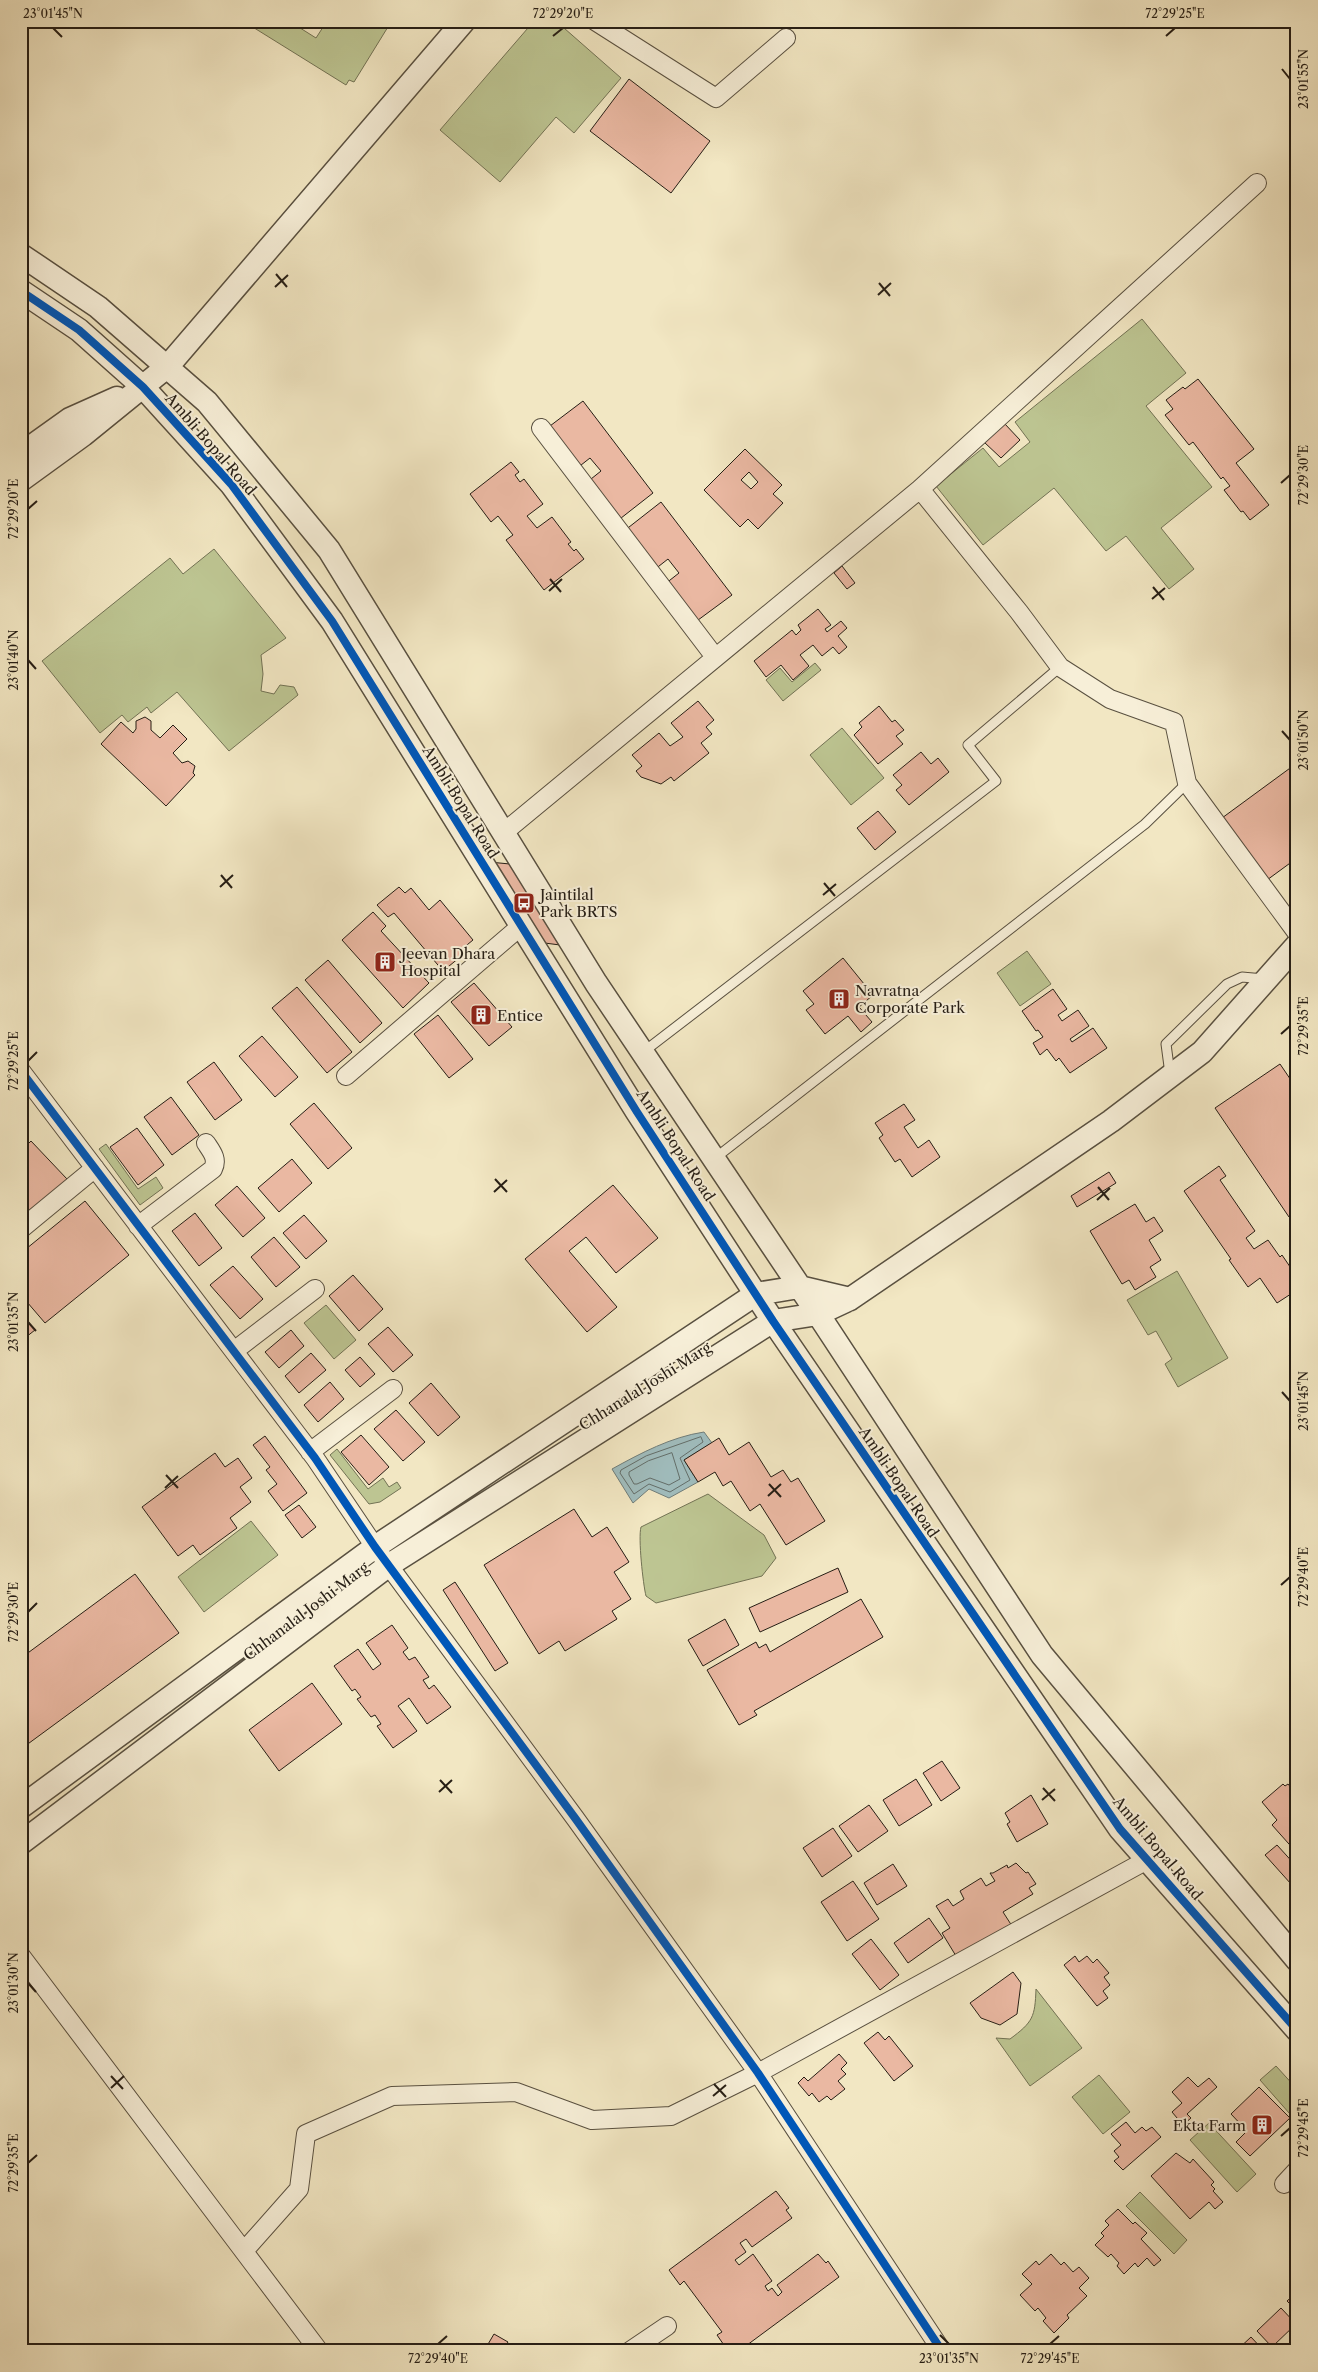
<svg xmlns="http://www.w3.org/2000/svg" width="1318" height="2372" font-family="'Libre Caslon Text',serif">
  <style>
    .green { fill: #bdc592; stroke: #727254 }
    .water { fill: #a0bdbe; stroke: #6f7d7a }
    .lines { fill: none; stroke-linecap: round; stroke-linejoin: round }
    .shore { stroke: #636e6a; stroke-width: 1 }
    .building { fill: #eab8a2; stroke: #261e15; fill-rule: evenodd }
    .service-casing { stroke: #595040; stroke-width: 11 }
    .minor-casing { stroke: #595040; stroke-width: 20 }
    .tertiary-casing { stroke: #595040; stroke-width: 25 }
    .service { stroke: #f7efd8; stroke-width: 9 }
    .minor { stroke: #f7efd8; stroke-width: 18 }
    .tertiary { stroke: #f7efd8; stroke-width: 22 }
    .cycleway-casing { stroke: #f7efd8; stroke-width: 11 }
    .cycleway { stroke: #0057b8; stroke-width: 8 }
    .ticks { fill: none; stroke: #261e15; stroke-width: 2 }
    .labels { text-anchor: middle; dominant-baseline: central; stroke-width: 4; stroke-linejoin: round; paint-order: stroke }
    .street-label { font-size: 15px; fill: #261e15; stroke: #f7efd8 }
    .poi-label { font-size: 15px; fill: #261e15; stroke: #f7efd8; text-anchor: start }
    .neatline { fill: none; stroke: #261e15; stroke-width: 2 }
    .ticks-label { font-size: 12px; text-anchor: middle; fill: #261e15 }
  </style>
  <rect width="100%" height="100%" fill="#f2e7c3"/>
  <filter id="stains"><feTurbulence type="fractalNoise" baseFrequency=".004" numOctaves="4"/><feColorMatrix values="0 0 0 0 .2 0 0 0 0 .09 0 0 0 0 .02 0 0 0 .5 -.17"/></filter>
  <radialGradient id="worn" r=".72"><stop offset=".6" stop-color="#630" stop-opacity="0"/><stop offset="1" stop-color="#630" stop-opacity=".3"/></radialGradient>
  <path class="green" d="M243 21H289L316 38 327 21 391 22 354 82 349 80 346 85Z
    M534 21H556L621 78 574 133 556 117 500 182 440 130Z
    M1142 319 1186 373 1146 406 1212 487 1161 528 1194 569 1169 589 1126 536 1106 551 1054 488 983 545 936 486 983 448 999 467 1030 442 1015 422Z
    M214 549 286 638 261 655 263 674 261 691 274 694 280 685 294 687 298 695 229 751 177 692 151 713 147 707 128 722 122 715 100 733 42 661 170 558 183 574Z
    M815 663 821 670 783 701 766 680 780 668 792 682Z
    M842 728 884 778 851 805 810 755Z
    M1027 951 1051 984 1020 1006 997 973Z
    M106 1144 138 1189 156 1177 163 1188 140 1205 99 1149Z
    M1177 1271 1228 1358 1178 1387 1165 1364 1172 1359 1156 1331 1148 1335 1127 1300Z
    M326 1305 356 1340 334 1359 304 1323Z
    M337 1449 368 1489 383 1478 389 1487 397 1482 401 1488 380 1502 369 1504 330 1455Z
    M708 1494 764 1535 776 1558 762 1576 656 1603 646 1596C643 1584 638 1538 641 1527Z
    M251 1521 278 1555 204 1612 178 1577Z
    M1036 1989 1082 2048 1030 2086 996 2038 1010 2039C1033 2022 1035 2017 1036 1989Z
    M1276 2066 1297 2089V2122L1260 2080Z
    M1099 2075 1130 2112 1103 2134 1072 2097Z
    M1209 2123 1256 2174 1237 2192 1190 2140Z
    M1140 2192 1187 2240 1174 2254 1126 2206Z"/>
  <path class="water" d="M704 1432 712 1443 684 1460 698 1482 669 1498 649 1489 633 1503 612 1469C641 1453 671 1437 704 1432Z"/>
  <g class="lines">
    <path class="shore" d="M701 1437 703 1442 680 1458 690 1480 670 1492 649 1484 634 1494 620 1473 621 1470 646 1456Z
      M672 1453 680 1479 669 1485 650 1478 637 1484H634L629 1475V1472L648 1461Z"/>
  </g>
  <path class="building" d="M629 79 710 141 671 193 590 131Z
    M1198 379 1254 449 1236 463 1269 505 1250 520 1243 511 1241 512 1224 490 1230 486 1223 477 1221 479 1193 442 1189 445 1165 415 1173 409 1166 400 1183 387 1185 389Z
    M583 401 653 493 616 522 586 483 601 471 590 458 576 469 546 429Z
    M1004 423 1020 440 1001 458 984 442Z
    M745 449 782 485 773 494 783 503 758 529 748 519 740 527 704 490ZM749 472 758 482 751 489 741 480Z
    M511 462 519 472 515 475 520 482 524 479 543 504 527 516 537 528 552 517 571 542 568 544 574 551 576 549 584 559 544 590 506 540 513 535 498 516 491 522 470 494Z
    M661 502 732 595 694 623 665 584 679 573 668 559 654 570 624 531Z
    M842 566 855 583 847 589 834 573Z
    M818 609 831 625 825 629 827 632 841 621 847 628 838 636 847 647 839 654 833 647 822 656 813 645 800 655 809 666 793 680 781 665 766 677 754 661 792 630 796 635 801 630 798 625Z
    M698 701 714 720 706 727 712 734 701 743 709 753 674 781 671 777 661 784 641 777 636 771 642 766 632 755 659 733 670 746 683 737 671 723Z
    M879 706 892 722 895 720 904 730 896 736 903 744 878 764 854 735 862 727 859 723Z
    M145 717 151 721V730L160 738 173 725 187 739 173 753 182 763 188 761 195 766 193 773 195 775 166 806 101 744 121 722 133 733 136 729V721Z
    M921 752 931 764 938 758 949 772 909 805 896 790 902 785 893 775Z
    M1297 763V858L1267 880 1222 818Z
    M878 811 896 832 875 850 857 828Z
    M489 862 510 864 560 945 537 942Z
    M399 887 405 893 411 888 429 910 440 900 473 940 462 949 465 953 443 971 394 913 388 917 377 905Z
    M373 912 386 926 381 931 429 983 403 1008 342 940Z
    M843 958 873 995 859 1007 872 1022 861 1032 848 1016 825 1034 806 1010 814 1004 803 991Z
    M328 960 382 1023 360 1043 305 980Z
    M474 983 512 1027 489 1046 451 1002Z
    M297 987 352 1052 327 1073 272 1008Z
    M1053 989 1067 1009 1058 1015 1062 1021 1078 1010 1089 1026 1070 1039 1072 1042 1093 1028 1107 1048 1070 1073 1059 1058 1056 1061 1047 1049 1040 1055 1033 1043 1043 1037 1038 1030 1036 1031 1022 1011Z
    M438 1015 473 1059 449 1078 414 1034Z
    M262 1036 298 1077 275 1097 239 1056Z
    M214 1062 242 1100 215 1120 187 1082Z
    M1280 1064 1297 1089V1212L1289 1217 1215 1108Z
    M171 1097 199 1135 172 1155 144 1117Z
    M314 1103 352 1148 328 1169 290 1124Z
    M904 1104 915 1120 904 1127 918 1148 929 1140 940 1157 912 1177 900 1159 895 1162 879 1138 883 1135 875 1123Z
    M137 1128 164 1165 138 1185 110 1147Z
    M31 1141 67 1179 36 1211 21 1221V1151Z
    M292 1159 312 1183 279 1212 258 1188Z
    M1219 1166 1226 1176 1220 1180 1255 1231 1246 1238 1254 1249 1268 1240 1280 1257 1282 1255 1297 1277V1290L1277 1303 1260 1278 1248 1287 1229 1260 1231 1259 1184 1191Z
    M1109 1172 1116 1183 1077 1207 1071 1196Z
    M613 1185 658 1238 616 1273 586 1237 569 1251 617 1307 587 1332 525 1259Z
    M237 1186 265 1218 243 1237 215 1205Z
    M85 1201 129 1255 45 1323 21 1295V1253Z
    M1135 1204 1146 1222 1154 1217 1163 1231 1149 1240 1161 1260 1150 1267 1156 1277 1135 1290 1129 1280 1122 1284 1090 1231Z
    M195 1213 222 1248 199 1266 172 1231Z
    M304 1215 327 1241 306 1259 283 1233Z
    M274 1237 300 1267 276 1287 251 1257Z
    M233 1266 263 1299 240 1319 210 1285Z
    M353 1275 383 1309 359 1331 329 1296Z
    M21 1313 35 1330 21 1341Z
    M388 1327 413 1355 393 1372 368 1344Z
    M291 1330 304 1346 279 1368 265 1352Z
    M311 1353 326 1370 299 1393 285 1376Z
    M360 1357 375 1374 360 1387 345 1370Z
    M330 1382 344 1399 318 1422 304 1405Z
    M431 1383 460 1417 438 1436 409 1403Z
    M396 1410 425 1442 403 1461 374 1429Z
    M361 1435 389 1467 369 1485 341 1452Z
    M265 1436 307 1493 283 1511 268 1491 277 1484 266 1470 270 1467 253 1445Z
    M719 1438 729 1455 749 1442 771 1477 783 1470 791 1482 798 1478 825 1521 786 1545 760 1504 750 1511 731 1481 723 1486 715 1472 698 1482 684 1460Z
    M215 1453 225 1467 238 1458 252 1478 240 1487 251 1502 230 1518 237 1528 200 1555 193 1545 178 1556 142 1507Z
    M299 1505 316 1527 302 1538 285 1515Z
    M574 1509 592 1537 607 1527 629 1562 614 1572 631 1599 612 1611 617 1619 565 1651 559 1641 539 1654 484 1565Z
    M838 1568 848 1592 760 1632 749 1608Z
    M135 1574 179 1633 21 1749V1658Z
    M455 1582 508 1663 495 1671 443 1590Z
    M861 1599 883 1637 754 1711 757 1715 739 1725 707 1670 756 1642 759 1648 766 1644 770 1652Z
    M725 1619 739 1645 703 1666 688 1640Z
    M392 1625 408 1648 403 1652 409 1660 415 1657 429 1677 423 1680 429 1689 434 1685 451 1707 427 1724 409 1698 398 1706 417 1731 393 1748 377 1726 381 1724 375 1715 371 1717 357 1699 361 1697 355 1689 352 1691 334 1666 358 1649 373 1670 381 1664 366 1643Z
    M312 1683 342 1724 279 1771 249 1730Z
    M942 1761 960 1788 941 1801 923 1773Z
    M916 1779 932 1805 899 1826 883 1800Z
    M1283 1784 1285 1786 1288 1784 1293 1790 1297 1788V1853L1272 1825 1277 1820 1262 1802Z
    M1031 1795 1048 1824 1017 1842 1007 1824 1010 1822 1005 1813Z
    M869 1805 888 1831 858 1852 839 1826Z
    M833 1828 852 1856 822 1877 803 1848Z
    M1277 1845 1297 1867V1878L1291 1884 1265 1855Z
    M1016 1863 1026 1873 1028 1872 1036 1884 1029 1888 1033 1894 1003 1912 1012 1926 956 1956 942 1933 950 1928 936 1906 948 1899 953 1906 964 1899 960 1891 981 1878 986 1886 995 1881 990 1873H993L1007 1865 1008 1868Z
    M893 1864 907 1886 877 1905 864 1883Z
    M853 1881 879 1919 847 1941 821 1902Z
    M929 1918 943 1938 908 1963 894 1943Z
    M871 1939 899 1975 880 1990 852 1954Z
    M1075 1956 1079 1962 1087 1956 1093 1963 1097 1959 1109 1973 1104 1977 1110 1985 1103 1991 1108 1998 1097 2006 1064 1965Z
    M1013 1972 1021 1983 1017 2014 1000 2025 981 2018 970 2003Z
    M878 2032 885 2040 889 2036 913 2066 894 2081 864 2043Z
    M839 2054 847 2063 841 2069 846 2074 838 2081 845 2089 831 2100 827 2096 819 2102 812 2093 809 2096 798 2083 804 2077 808 2081Z
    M1188 2077 1198 2087 1209 2078 1217 2087 1187 2114 1191 2118 1183 2125 1172 2112 1182 2103 1172 2092Z
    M1259 2087 1290 2118 1250 2156 1236 2142 1247 2131 1231 2114Z
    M1126 2122 1135 2133 1142 2127 1146 2131 1152 2127 1161 2137 1123 2170 1114 2161 1119 2157 1114 2151 1121 2145 1111 2134Z
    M1176 2153 1190 2163 1193 2159 1214 2182 1211 2185 1215 2189 1213 2191 1223 2202 1215 2209 1209 2202 1190 2219 1151 2176Z
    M776 2191 789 2208 786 2210 792 2218 752 2247 746 2239 740 2243 746 2252 735 2260 739 2265 753 2254 772 2281 765 2286 768 2291 772 2288 778 2296 782 2292 777 2285 818 2254 826 2263 828 2261 839 2277 739 2351H728L717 2335 722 2332 684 2281 680 2285 669 2270Z
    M1118 2209 1133 2224 1135 2222 1147 2233 1141 2239 1161 2260 1154 2266 1147 2258 1138 2267 1135 2263 1124 2274 1117 2266 1119 2263 1111 2254 1108 2257 1095 2245 1104 2236 1101 2233 1109 2225 1105 2221Z
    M1051 2254 1061 2265 1064 2262 1073 2272 1079 2267 1089 2278 1079 2288 1087 2296 1067 2315 1069 2318 1054 2333 1043 2321 1046 2318 1038 2308 1035 2311 1020 2295 1032 2284 1022 2274 1036 2261 1039 2265Z
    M1297 2292V2311L1287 2301Z
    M1281 2308 1296 2324 1272 2347 1257 2331Z
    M494 2334 508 2342 502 2351H484Z
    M1251 2337 1264 2351H1236Z"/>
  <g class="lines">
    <g class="service-casing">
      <path id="service" d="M642 1053 996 781 968 745 1060 667
        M1170 1074 1166 1044 1227 984 1242 977 1264 979
        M714 1159 1145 824 1187 783"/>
    </g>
    <g class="minor-casing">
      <path id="minor" d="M595 21 716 98 786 38
        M1257 183 920 489 1019 612 1060 667 1110 699 1174 722 1187 783 1297 933
        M541 428 715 657
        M503 833 920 489
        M21 1071 315 1458 375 1547 575 1818 758 2073 942 2351
        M346 1076 521 926
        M138 1226 213 1169C218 1159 212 1152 206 1143
        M21 1229 95 1168
        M234 1351 315 1289
        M310 1452 393 1389
        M21 1956 319 2351
        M1284 2184 1297 2170
        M244 2251 299 2189 306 2134 392 2096 516 2092 592 2120 671 2116 758 2073 1147 1860
        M630 2351 667 2326"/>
    </g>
    <g class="tertiary-casing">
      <path id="tertiary" d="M21 255 98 307 207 402 329 550 596 983 818 1314 1042 1655 1297 1960
        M21 291 79 330 143 387 231 484 332 621 637 1112 773 1321 1120 1829 1297 2030
        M21 454 70 419 117 398
        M21 480 83 435 168 366 464 21
        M21 1807 375 1547 756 1294 799 1287 850 1299
        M21 1843 389 1565 773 1321 818 1314 850 1299 1111 1121 1202 1052 1297 945"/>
    </g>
    <use href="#service" class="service"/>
    <use href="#minor" class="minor"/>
    <use href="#tertiary" class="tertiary"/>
    <g class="cycleway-casing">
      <path id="cycleway" d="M21 291 79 330 143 387 231 484 332 621 637 1112 773 1321 1120 1829 1297 2030
        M21 1071 315 1458 375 1547 575 1818 758 2073 942 2351"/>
    </g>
    <use href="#cycleway" class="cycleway"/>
  </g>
  <path class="ticks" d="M53 28 62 37M553 36 563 28M1166 36 1175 28M1282 69 1290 79M276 274 287 287M879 283 890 296M275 287 288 275M878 295 891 283M1281 483 1290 475M28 509 37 501M550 579 561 592M1153 587 1164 600M549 591 562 579M1152 599 1165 588M28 660 36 669M1282 731 1290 740M221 875 232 888M824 883 835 896M220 887 233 875M823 895 836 884M1281 1034 1290 1026M28 1061 37 1052M495 1179 507 1192M1098 1187 1109 1200M494 1192 507 1180M1097 1200 1110 1188M28 1322 36 1331M1282 1392 1290 1401M166 1475 178 1488M769 1484 781 1497M165 1488 178 1476M768 1496 781 1484M1281 1585 1290 1577M28 1612 37 1603M440 1780 452 1793M1043 1788 1055 1801M439 1792 452 1780M1042 1800 1055 1789M28 1983 36 1992M111 2076 123 2089M714 2084 726 2097M111 2088 124 2076M713 2096 726 2085M1281 2136 1290 2128M28 2163 37 2155M940 2335 949 2344M438 2344 447 2336M1050 2344 1059 2336"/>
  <defs>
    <g id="bus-square" transform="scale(1.125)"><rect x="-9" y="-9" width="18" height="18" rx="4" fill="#8f2418" stroke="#f7efd8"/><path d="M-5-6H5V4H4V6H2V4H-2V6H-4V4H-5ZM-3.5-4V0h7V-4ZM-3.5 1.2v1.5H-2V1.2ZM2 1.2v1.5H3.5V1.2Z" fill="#fff"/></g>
    <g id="building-square" transform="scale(1.125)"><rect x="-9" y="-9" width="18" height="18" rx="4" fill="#8f2418" stroke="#f7efd8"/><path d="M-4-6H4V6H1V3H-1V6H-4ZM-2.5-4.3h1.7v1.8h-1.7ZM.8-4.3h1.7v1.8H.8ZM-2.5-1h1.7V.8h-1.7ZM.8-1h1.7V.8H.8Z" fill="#fff"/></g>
  </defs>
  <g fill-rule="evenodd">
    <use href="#bus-square" x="524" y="903"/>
    <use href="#building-square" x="385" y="962"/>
    <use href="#building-square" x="839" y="999"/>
    <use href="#building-square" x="481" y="1015"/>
    <use href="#building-square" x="1262" y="2125"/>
  </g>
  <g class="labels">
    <g class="street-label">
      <text transform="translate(211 444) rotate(49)">Ambli Bopal Road</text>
      <text transform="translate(461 802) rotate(58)">Ambli Bopal Road</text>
      <text transform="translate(676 1145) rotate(57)">Ambli Bopal Road</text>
      <text transform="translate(645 1386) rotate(-32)">Chhanalal Joshi Marg</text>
      <text transform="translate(899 1482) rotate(56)">Ambli Bopal Road</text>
      <text transform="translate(306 1611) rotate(-37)">Chhanalal Joshi Marg</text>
      <text transform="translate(1158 1848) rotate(50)">Ambli Bopal Road</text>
    </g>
    <g class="poi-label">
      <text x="540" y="894">Jaintilal<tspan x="540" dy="17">Park BRTS</tspan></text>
      <text x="401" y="953">Jeevan Dhara<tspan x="401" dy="17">Hospital</tspan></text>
      <text x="855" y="990">Navratna<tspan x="855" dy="17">Corporate Park</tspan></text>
      <text x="497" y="1015">Entice</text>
      <text x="1246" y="2125" text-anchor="end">Ekta Farm</text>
    </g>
  </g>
  <rect width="1318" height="2372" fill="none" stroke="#f2e7c3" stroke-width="55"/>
  <rect x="28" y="28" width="1262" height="2316" class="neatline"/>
  <g class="ticks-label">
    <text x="53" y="18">23°01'45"N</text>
    <text x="563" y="18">72°29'20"E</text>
    <text x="1175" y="18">72°29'25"E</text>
    <text transform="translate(1304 79) rotate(-90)" y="4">23°01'55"N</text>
    <text transform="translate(1304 475) rotate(-90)" y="4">72°29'30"E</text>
    <text transform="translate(14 509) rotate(-90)" y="4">72°29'20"E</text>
    <text transform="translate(14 660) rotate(-90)" y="4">23°01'40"N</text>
    <text transform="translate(1304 740) rotate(-90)" y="4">23°01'50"N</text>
    <text transform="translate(1304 1026) rotate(-90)" y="4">72°29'35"E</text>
    <text transform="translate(14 1061) rotate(-90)" y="4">72°29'25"E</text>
    <text transform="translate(14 1322) rotate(-90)" y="4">23°01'35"N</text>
    <text transform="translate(1304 1401) rotate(-90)" y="4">23°01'45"N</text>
    <text transform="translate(1304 1577) rotate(-90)" y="4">72°29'40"E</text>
    <text transform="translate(14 1612) rotate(-90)" y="4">72°29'30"E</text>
    <text transform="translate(14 1983) rotate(-90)" y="4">23°01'30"N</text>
    <text transform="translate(1304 2128) rotate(-90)" y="4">72°29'45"E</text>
    <text transform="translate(14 2163) rotate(-90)" y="4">72°29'35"E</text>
    <text x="438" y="2363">72°29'40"E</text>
    <text x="949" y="2363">23°01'35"N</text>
    <text x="1050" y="2363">72°29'45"E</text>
  </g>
  <rect width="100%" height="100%" filter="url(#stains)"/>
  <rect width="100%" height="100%" fill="url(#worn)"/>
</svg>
